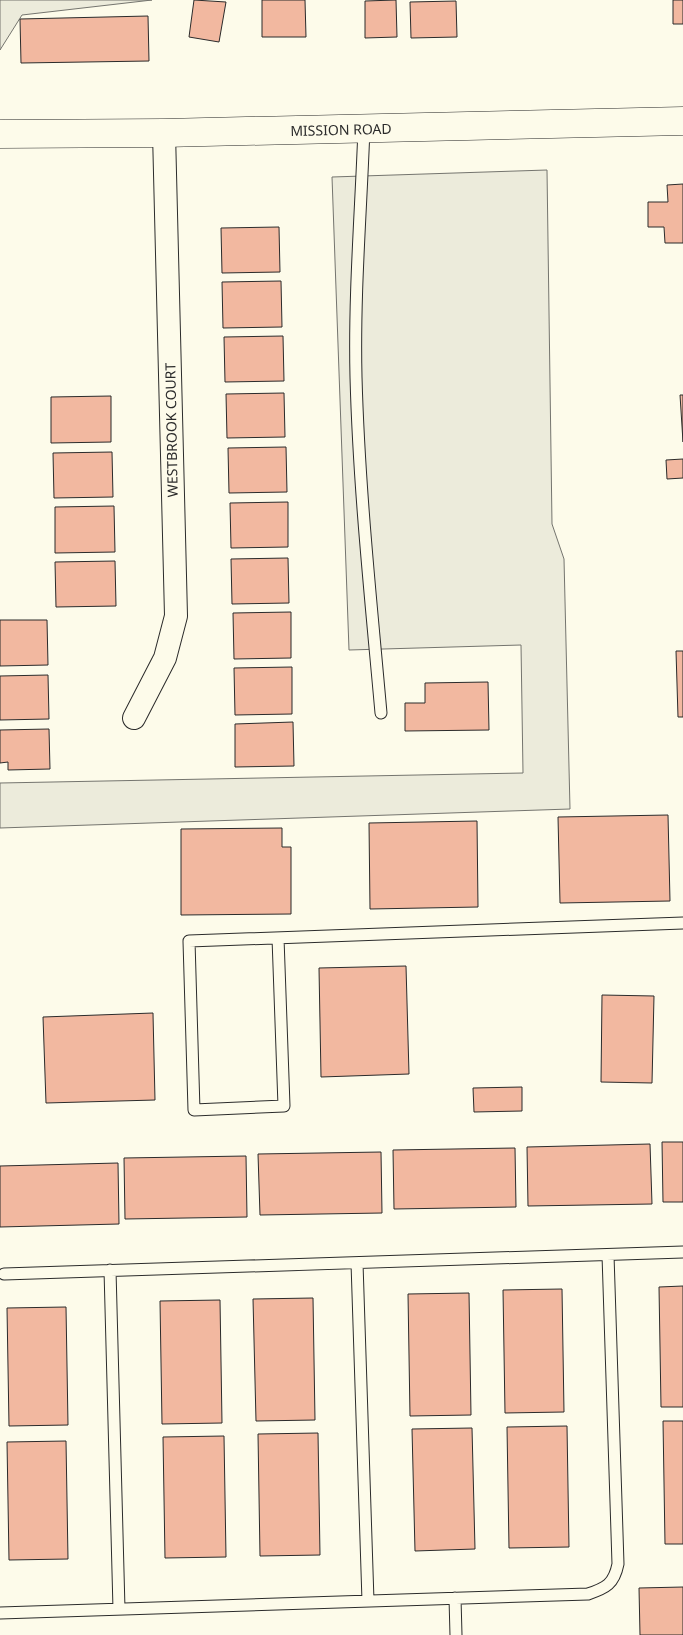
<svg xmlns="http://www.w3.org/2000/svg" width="683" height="1635" font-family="'Noto Sans',sans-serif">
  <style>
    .green { fill: #ecebdb; stroke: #74746e }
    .building { fill: #f2b8a0; stroke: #2b2b2b }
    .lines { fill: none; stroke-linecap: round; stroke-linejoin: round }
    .lane-casing { stroke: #2b2b2b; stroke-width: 13 }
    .street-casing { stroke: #2b2b2b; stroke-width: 24 }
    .secondary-casing { stroke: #2b2b2b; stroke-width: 29 }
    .lane { stroke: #fdfbea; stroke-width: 11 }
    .street { stroke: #fdfbea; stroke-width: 22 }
    .secondary { stroke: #fdfbea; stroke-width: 28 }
    .labels { text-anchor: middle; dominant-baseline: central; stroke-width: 4; stroke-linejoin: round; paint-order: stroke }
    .street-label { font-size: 14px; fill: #2b2b2b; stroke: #fdfbea }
  </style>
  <rect width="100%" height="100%" fill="#fdfbea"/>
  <path class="green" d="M0 0H152L22 15 0 50Z
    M547 170 552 524 564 559 570 809 0 828V783L523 773 521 645 349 650 332 177Z"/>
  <path class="building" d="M194 0 226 2 219 42 189 37Z
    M262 0H305L306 37H262Z
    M396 0 397 37 365 38V1Z
    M673 0H683V24H673Z
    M456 1 457 37 411 38 410 2Z
    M148 16 149 61 21 63 20 19Z
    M683 184V243H665L664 227H648V202H668L667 185Z
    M279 227 280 272 222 273 221 228Z
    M281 281 282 327 223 328 222 282Z
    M283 336 284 381 225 382 224 337Z
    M284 393 285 437 227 438 226 394Z
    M680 395H683V442Z
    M111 396V442L51 443V397Z
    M286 447 287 492 229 493 228 448Z
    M112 452 113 497 54 498 53 453Z
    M683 459V478L667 479 666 460Z
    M288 502V547L231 548 230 503Z
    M114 506 115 552 55 553V507Z
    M288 558 289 603 232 604 231 559Z
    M115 561 116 606 56 607 55 562Z
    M291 612V658L234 659 233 613Z
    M0 620H47L48 665 0 666Z
    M676 651H683V717H678Z
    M292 667V714L235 715 234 668Z
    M48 675 49 719 0 720V676Z
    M488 682 489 730 405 731V703H425V683Z
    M293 722 294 766 235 767V724Z
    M49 729 50 769 8 770V762L0 763V730Z
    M668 815 670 901 560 903 558 817Z
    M477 821 478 907 370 909 369 823Z
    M282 828V847H291V914L181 915V829Z
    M406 966 409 1074 321 1077 319 968Z
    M602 995 654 996 652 1083 601 1082Z
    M153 1013 155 1100 46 1103 43 1017Z
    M522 1087V1111L474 1112 473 1088Z
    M662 1142H683V1202H663Z
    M650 1144 652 1204 528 1206 527 1147Z
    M515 1148 516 1207 394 1209 393 1150Z
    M381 1152 382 1213 260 1215 258 1154Z
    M246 1156 247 1217 125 1219 124 1158Z
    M118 1163 119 1224 0 1227V1166Z
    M683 1286V1407H661L659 1287Z
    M562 1289 564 1412 505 1413 503 1290Z
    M469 1293 471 1415 410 1416 408 1294Z
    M313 1298 315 1420 256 1421 253 1299Z
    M220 1300 222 1423 162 1424 160 1301Z
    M66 1307 68 1425 9 1426 7 1308Z
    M663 1421H683V1544H665Z
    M567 1426 569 1547 509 1548 507 1427Z
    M472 1428 475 1549 415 1551 412 1429Z
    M318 1433 320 1555 260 1556 258 1434Z
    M224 1436 226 1557 165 1558 163 1437Z
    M66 1441 68 1559 9 1560 7 1442Z
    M683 1587V1635H640L639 1588Z"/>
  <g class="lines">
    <g class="lane-casing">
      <path id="lane" d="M364 128C361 211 354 294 356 377 359 489 371 601 381 713
        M278 938 284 1106 194 1110 189 941 683 923
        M357 1263 368 1601
        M110 1270 119 1609
        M4 1274 683 1252
        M455 1598 456 1635
        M0 1613 588 1594C606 1588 614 1584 618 1564L608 1255"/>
    </g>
    <g class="street-casing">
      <path id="street" d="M134 718 165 658 176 616 164 133"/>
    </g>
    <g class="secondary-casing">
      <g id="secondary">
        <path id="s1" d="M0 134 164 133 683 121"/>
      </g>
    </g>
    <use href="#lane" class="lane"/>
    <use href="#street" class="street"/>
    <use href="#secondary" class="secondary"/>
  </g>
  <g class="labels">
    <g class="street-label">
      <text stroke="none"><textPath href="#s1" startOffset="341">MISSION ROAD</textPath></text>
      <text transform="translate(171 430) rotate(-91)">WESTBROOK COURT</text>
    </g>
  </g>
</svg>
